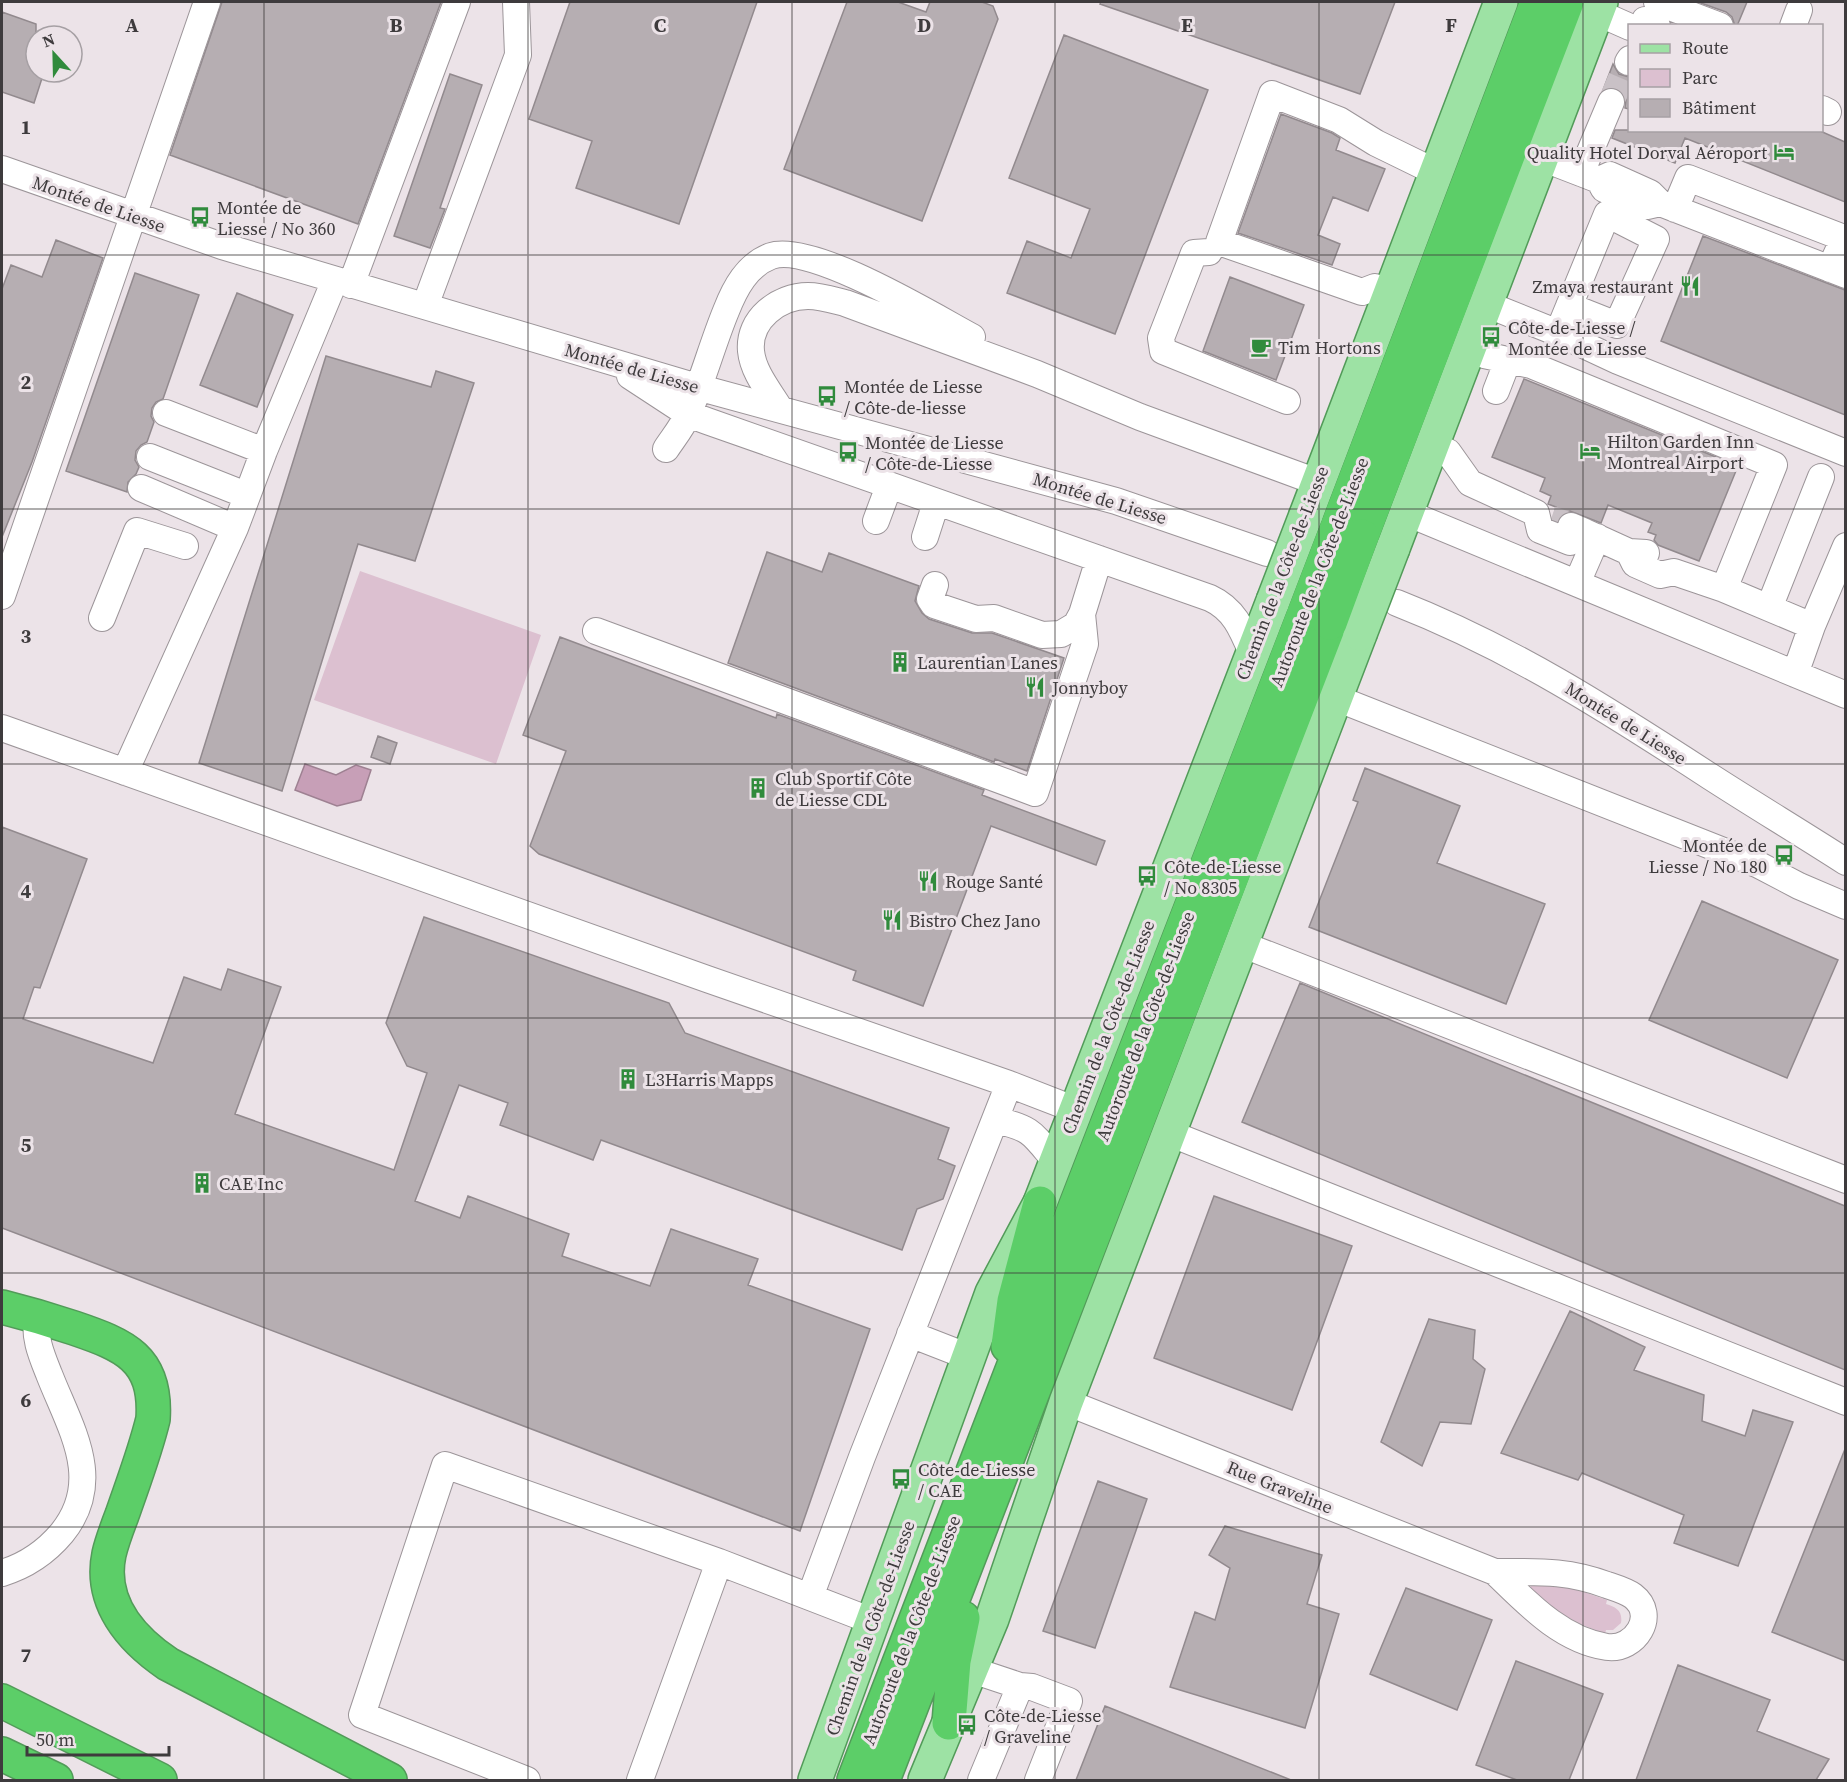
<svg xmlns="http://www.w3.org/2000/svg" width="1847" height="1782" font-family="'Source Serif 4',serif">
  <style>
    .green { fill: #dcc0d0 }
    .water { fill: #c79fb7; stroke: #9e8192; stroke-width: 1.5 }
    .building { fill: #b6aeb2; stroke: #928a8e; stroke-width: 1.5 }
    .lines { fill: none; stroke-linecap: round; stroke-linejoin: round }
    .minor-tunnel { stroke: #c9c1c6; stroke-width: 26; stroke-dasharray: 26 13; stroke-linecap: butt }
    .minor-casing { stroke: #9c9599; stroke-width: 28 }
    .major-casing { stroke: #529b59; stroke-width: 36 }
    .highway-casing { stroke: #529b59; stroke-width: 36 }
    .minor { stroke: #fff; stroke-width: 26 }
    .major { stroke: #9de2a4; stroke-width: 33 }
    .highway { stroke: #5cce68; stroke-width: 33 }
    .major-bridge-casing { stroke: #529b59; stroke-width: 36; stroke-linecap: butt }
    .highway-bridge-casing { stroke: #529b59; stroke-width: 36; stroke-linecap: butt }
    .major-bridge { stroke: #9de2a4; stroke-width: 33 }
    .highway-bridge { stroke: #5cce68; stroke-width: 33 }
    .grid { fill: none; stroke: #3e3b3d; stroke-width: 1.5; stroke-opacity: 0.55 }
    .labels { text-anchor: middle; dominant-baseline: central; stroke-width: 6; stroke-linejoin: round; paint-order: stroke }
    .poi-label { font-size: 18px; fill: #3e3b3d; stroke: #ece3e8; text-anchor: start }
    .street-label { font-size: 18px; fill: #3e3b3d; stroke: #ece3e8 }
    .grid-label { font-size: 20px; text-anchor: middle; font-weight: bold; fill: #3e3b3d; stroke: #ece3e8; stroke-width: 6; stroke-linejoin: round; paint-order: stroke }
  </style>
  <rect width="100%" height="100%" fill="#ece3e8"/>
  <path class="green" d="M360 571 541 635 496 764 314 700Z
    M1533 1584 1569 1587 1607 1600 1606 1604C1616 1607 1623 1611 1621 1623L1613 1630H1606L1605 1634 1578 1623 1557 1611 1531 1590V1586Z"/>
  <path class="water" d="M305 764 336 775 356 765 371 770 361 800 337 806 295 790Z"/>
  <path class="building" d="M222 2H441L358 224 170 155Z
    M570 2H757L679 224 576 188 592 141 529 119Z
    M847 2H898L926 12 930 2H982L993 6 998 19 922 221 784 169Z
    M1101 2H1395L1360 94 1100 4Z
    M1698 2H1747L1737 26H1735L1732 17 1726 12Z
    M2 12 36 24V72H44L34 103 2 92Z
    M1064 35 1208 90 1115 334 1007 293 1027 241 1071 258 1090 209 1009 178Z
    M1613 64 1619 74 1629 77V109L1625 108 1626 100 1623 93 1617 88 1610 87 1603 90Z
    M450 74 482 85 440 208 445 209 430 248 394 236Z
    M1281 114 1332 133 1340 138 1336 150 1385 169 1368 211 1333 197 1318 235 1340 244 1332 265 1238 233Z
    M1615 130H1818L1845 142V202L1685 138 1675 163 1612 138Z
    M1703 236 1845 290V415L1661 341Z
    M56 240 103 258 32 462 2 537V289L11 265 42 277Z
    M135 273 199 295 163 399 156 402 152 408 151 416 154 422 147 442 141 445 136 451 135 460 139 467 136 474 128 482 127 492 66 471Z
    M1230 277 1304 305 1276 380 1203 351Z
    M237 293 293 315 257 407 200 385Z
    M326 356 431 387 436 371 474 383 415 561 358 544 282 791 199 763Z
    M1524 379 1738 466 1699 561 1658 545 1654 540 1656 535 1648 532 1652 523 1608 505 1601 523 1570 511 1562 514 1557 521 1553 519 1556 507 1548 504 1551 496 1540 491 1545 478 1492 457Z
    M767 552 822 572 829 553 919 586 915 601 922 613 929 619 972 633H992L1064 658 1027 771 995 759 994 762 728 663Z
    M560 637 776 718 777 714 984 790 982 795 1105 841 1096 865 991 826 923 1006 853 980 856 971 539 854 530 846 566 751 523 735Z
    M378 736 397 743 390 764 371 757Z
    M1365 768 1460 806 1437 863 1545 904 1506 1004 1309 927 1358 802 1353 800Z
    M2 827 87 859 40 988 34 987 23 1019 153 1063 184 977 221 990 228 969 281 987 235 1114 394 1170 427 1073 407 1066 386 1023 424 917 669 1003 685 1033 949 1128 938 1159 955 1166 943 1199 917 1209 902 1250 601 1140 593 1160 500 1125 508 1103 459 1085 415 1201 460 1218 468 1196 569 1234 562 1256 650 1286 671 1229 758 1259 748 1285 870 1329 800 1531 2 1228Z
    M1702 901 1838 960 1787 1078 1649 1020Z
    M1300 983 1845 1206V1370L1242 1122Z
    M1214 1196 1352 1246 1292 1410 1154 1358Z
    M1570 1311 1645 1347 1634 1370 1704 1395 1702 1421 1745 1436 1753 1410 1793 1422 1738 1566 1674 1543 1684 1515 1582 1473 1578 1480 1501 1453Z
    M1429 1319 1475 1330 1473 1359 1485 1369 1471 1424 1440 1422 1422 1466 1381 1442Z
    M1845 1449V1661L1772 1632Z
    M1098 1481 1147 1499 1095 1648 1043 1631Z
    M1225 1526 1322 1555 1307 1604 1339 1614 1305 1728 1170 1687 1195 1612 1215 1620 1230 1568 1209 1555Z
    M1406 1588 1492 1620 1457 1710 1370 1674Z
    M1516 1661 1603 1694 1569 1780H1517L1476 1765Z
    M1678 1665 1770 1700 1757 1731 1829 1759 1816 1780H1636Z
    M1105 1706 1291 1780H1076Z"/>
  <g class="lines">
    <path class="minor-tunnel" d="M1611 102 1628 62
      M1551 519 1571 526"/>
    <g class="minor-casing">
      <path id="minor" d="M1657 2 1720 26
        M1596 12 1630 27
        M1643 26 1645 20 1657 26
        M1793 26 1799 10
        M1628 62 1630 59
        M1822 109 1828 112
        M1542 158 1599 180 1604 189 1628 199 1647 206 1660 203 1650 193 1610 175 1599 180
        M2 169 222 246 697 387 1116 501 1267 553
        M1581 173 1611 102
        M1660 203 1846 275
        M1675 209 1688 178 1844 238 1830 269
        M1209 252 1194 253 1161 338 1163 351 1287 401
        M351 285 457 2
        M1391 291 1375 287 1362 292 1219 242 1272 94 1339 120 1376 143 1421 165 1437 170
        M1486 304 1558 333 1618 361 1846 453
        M425 306 518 55 516 2
        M1558 333 1607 214 1656 239 1617 325 1569 306
        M1469 349 1484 355 1531 365 1774 465 1724 589 1674 572 1660 575 1635 564 1629 552
        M630 376 688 414 707 421 1210 598C1234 609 1242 629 1252 653
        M1496 391 1508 360
        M780 409C769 391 753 372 751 351 748 319 779 296 808 296 821 296 833 300 845 303L1037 374 1140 417 1317 482
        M166 413 264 451
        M1432 446 1448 452 1470 483 1536 513 1540 530 1570 542 1585 532 1571 526
        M666 449C674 437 683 426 688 414 703 380 712 345 726 311 735 288 747 265 771 256 811 242 933 316 972 337
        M150 457 246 495
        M141 488 235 528
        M1407 513 1846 695
        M876 521 889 486
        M1585 532 1629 552 1646 553
        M925 537 936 503
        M1577 583 1597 537
        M935 585 930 599 934 605 976 619 994 618 1042 635 1061 634 1076 625 1082 614 1099 559
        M1724 589 1812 626 1846 546
        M2 596 207 2
        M1397 603C1512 648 1608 710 1711 777 1756 806 1801 833 1846 862
        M1769 608 1821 477
        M102 618 137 531 185 546
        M596 631 1035 793 1085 644 1082 614
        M1795 674 1812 626
        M1336 698 1759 865 1799 886 1846 906
        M2 728 707 979 1009 1084 1076 1110
        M125 772 235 528 264 451 335 280
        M1241 944 1846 1180
        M996 1120C1033 1129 1032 1133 1056 1162
        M1169 1133 1846 1402
        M910 1334 969 1357
        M1066 1402 1495 1572C1527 1603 1561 1640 1607 1647 1635 1651 1658 1615 1633 1596 1626 1591 1616 1588 1607 1585 1567 1570 1537 1572 1495 1572
        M2 1573C25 1566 46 1552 62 1533 105 1480 70 1428 49 1374 41 1354 34 1338 37 1316
        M810 1597 862 1457 1009 1084
        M972 1670 1020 1686 981 1780
        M1020 1686 1032 1687 1069 1701 1038 1780
        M527 1780 362 1715 445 1465 719 1562 872 1621
        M640 1780 719 1562"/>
    </g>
    <g class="major-casing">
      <path id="major" d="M1306 515 1501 2
        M1393 548 1601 2
        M815 1780 992 1293 1040 1203 1273 601
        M925 1780 992 1619 1066 1402 1360 634"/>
    </g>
    <g class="highway-casing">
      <path id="highway" d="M1337 527 1537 2
        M1362 536 1567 2
        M2 1307C26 1313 50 1320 74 1328 124 1345 157 1358 153 1419 145 1452 133 1483 122 1515 117 1528 112 1541 109 1554 99 1602 131 1639 168 1664L390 1780
        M1008 1346 1014 1301 1040 1203
        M2 1701 160 1780
        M949 1723 954 1661 963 1618
        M2 1754 56 1780
        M854 1780 1304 613
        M883 1780 1330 623"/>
    </g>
    <use href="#minor" class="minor"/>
    <use href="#major" class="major"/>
    <use href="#highway" class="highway"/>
    <g class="major-bridge-casing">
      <path id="major-bridge" d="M1273 601 1306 515
        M1360 634 1393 548"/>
    </g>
    <g class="highway-bridge-casing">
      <path id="highway-bridge" d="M1304 613 1337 527
        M1330 623 1362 536"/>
    </g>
    <use href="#major-bridge" class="major-bridge"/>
    <use href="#highway-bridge" class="highway-bridge"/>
  </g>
  <path class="grid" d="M264 2V1780M528 2V1780M792 2V1780M1055 2V1780M1319 2V1780M1583 2V1780M2 255H1846M2 509H1846M2 764H1846M2 1018H1846M2 1273H1846M2 1527H1846"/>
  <defs>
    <g id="hotel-bare" transform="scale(1.62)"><path d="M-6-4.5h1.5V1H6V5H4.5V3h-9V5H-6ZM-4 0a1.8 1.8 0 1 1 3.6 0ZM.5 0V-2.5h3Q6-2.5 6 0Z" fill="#308b3c" stroke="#ece3e8" stroke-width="2.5" paint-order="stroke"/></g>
    <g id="bus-bare" transform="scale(1.62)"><path d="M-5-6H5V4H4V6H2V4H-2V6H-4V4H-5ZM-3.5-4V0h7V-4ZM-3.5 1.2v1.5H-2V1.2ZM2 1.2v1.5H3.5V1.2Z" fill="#308b3c" stroke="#ece3e8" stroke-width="2.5" paint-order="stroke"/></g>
    <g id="restaurant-bare" transform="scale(1.62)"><path d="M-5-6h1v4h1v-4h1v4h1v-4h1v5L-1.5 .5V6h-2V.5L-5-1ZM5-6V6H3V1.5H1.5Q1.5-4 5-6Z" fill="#308b3c" stroke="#ece3e8" stroke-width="2.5" paint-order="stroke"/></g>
    <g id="cafe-bare" transform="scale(1.62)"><path d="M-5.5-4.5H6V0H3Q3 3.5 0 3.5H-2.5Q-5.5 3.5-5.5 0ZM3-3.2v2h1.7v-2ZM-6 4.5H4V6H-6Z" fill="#308b3c" stroke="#ece3e8" stroke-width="2.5" paint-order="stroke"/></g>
    <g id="building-bare" transform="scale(1.62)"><path d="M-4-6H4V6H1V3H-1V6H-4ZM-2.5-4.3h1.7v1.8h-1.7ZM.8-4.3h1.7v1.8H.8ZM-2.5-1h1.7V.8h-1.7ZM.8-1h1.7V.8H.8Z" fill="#308b3c" stroke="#ece3e8" stroke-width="2.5" paint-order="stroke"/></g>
  </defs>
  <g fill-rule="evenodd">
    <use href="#hotel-bare" x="1784" y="152"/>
    <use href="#bus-bare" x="200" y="217"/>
    <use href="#restaurant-bare" x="1690" y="286"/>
    <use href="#bus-bare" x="1491" y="337"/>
    <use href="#cafe-bare" x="1261" y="347"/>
    <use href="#bus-bare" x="827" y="396"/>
    <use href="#hotel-bare" x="1590" y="451"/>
    <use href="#bus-bare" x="848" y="452"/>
    <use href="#building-bare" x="900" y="662"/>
    <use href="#restaurant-bare" x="1035" y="687"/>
    <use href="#building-bare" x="758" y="788"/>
    <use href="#bus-bare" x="1784" y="855"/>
    <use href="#bus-bare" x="1147" y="876"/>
    <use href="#restaurant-bare" x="928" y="881"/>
    <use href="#restaurant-bare" x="892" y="920"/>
    <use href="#building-bare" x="628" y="1079"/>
    <use href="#building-bare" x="202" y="1183"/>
    <use href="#bus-bare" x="901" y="1479"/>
    <use href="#bus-bare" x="967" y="1725"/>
  </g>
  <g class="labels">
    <g class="poi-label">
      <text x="1767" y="152" text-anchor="end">Quality Hotel Dorval Aéroport</text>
      <text x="217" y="207">Montée de<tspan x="217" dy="21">Liesse / No 360</tspan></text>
      <text x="1673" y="286" text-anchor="end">Zmaya restaurant</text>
      <text x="1508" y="327">Côte-de-Liesse /<tspan x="1508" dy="21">Montée de Liesse</tspan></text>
      <text x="1278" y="347">Tim Hortons</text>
      <text x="844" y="386">Montée de Liesse<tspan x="844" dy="21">/ Côte-de-liesse</tspan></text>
      <text x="1607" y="441">Hilton Garden Inn<tspan x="1607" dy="21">Montreal Airport</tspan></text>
      <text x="865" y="442">Montée de Liesse<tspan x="865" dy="21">/ Côte-de-Liesse</tspan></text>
      <text x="917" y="662">Laurentian Lanes</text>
      <text x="1052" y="687">Jonnyboy</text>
      <text x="775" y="778">Club Sportif Côte<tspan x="775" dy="21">de Liesse CDL</tspan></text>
      <text x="1767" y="845" text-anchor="end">Montée de<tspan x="1767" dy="21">Liesse / No 180</tspan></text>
      <text x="1164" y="866">Côte-de-Liesse<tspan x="1164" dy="21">/ No 8305</tspan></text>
      <text x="945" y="881">Rouge Santé</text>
      <text x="909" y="920">Bistro Chez Jano</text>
      <text x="645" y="1079">L3Harris Mapps</text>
      <text x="219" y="1183">CAE Inc</text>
      <text x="918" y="1469">Côte-de-Liesse<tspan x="918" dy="21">/ CAE</tspan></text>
      <text x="984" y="1715">Côte-de-Liesse<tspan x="984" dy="21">/ Graveline</tspan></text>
    </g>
    <g class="street-label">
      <text transform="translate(99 204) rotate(19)">Montée de Liesse</text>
      <text transform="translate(632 368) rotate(16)">Montée de Liesse</text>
      <text transform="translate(1100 498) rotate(17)">Montée de Liesse</text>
      <text transform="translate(1319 572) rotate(-69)">Autoroute de la Côte-de-Liesse</text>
      <text transform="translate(1282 573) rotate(-69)">Chemin de la Côte-de-Liesse</text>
      <text transform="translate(1626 723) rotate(32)">Montée de Liesse</text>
      <text transform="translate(1145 1026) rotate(-69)">Autoroute de la Côte-de-Liesse</text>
      <text transform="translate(1108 1027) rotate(-69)">Chemin de la Côte-de-Liesse</text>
      <text transform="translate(1280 1487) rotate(22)">Rue Graveline</text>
      <text transform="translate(870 1628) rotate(-70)">Chemin de la Côte-de-Liesse</text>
      <text transform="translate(911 1630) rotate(-69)">Autoroute de la Côte-de-Liesse</text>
    </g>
  </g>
  <g class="grid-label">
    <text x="132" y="32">A</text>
    <text x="396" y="32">B</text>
    <text x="660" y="32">C</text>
    <text x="924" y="32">D</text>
    <text x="1187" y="32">E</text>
    <text x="1451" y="32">F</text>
    <text x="26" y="134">1</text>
    <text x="26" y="389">2</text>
    <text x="26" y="643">3</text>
    <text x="26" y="898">4</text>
    <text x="26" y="1152">5</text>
    <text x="26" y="1407">6</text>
    <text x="26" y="1662">7</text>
  </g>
  <rect width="1847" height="1782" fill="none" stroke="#3e3b3d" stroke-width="6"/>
  <rect x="1628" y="24" width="195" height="108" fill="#ece3e8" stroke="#a6a0a4" stroke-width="1.5"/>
  <rect x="1640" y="44" width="30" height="9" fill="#9de2a4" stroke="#a6a0a4" stroke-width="1.5"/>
  <text x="1682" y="54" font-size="18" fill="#3e3b3d">Route</text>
  <rect x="1640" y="69" width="30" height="18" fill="#dcc0d0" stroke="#a6a0a4" stroke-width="1.5"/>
  <text x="1682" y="84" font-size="18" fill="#3e3b3d">Parc</text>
  <rect x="1640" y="99" width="30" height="18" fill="#b6aeb2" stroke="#a6a0a4" stroke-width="1.5"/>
  <text x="1682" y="114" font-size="18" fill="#3e3b3d">Bâtiment</text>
  <g transform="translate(54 54) rotate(338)"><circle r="28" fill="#ece3e8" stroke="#a6a0a4" stroke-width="1.5"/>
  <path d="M0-4.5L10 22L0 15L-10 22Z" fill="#308b3c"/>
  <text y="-9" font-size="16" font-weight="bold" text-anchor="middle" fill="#3e3b3d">N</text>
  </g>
  <path d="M27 1746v9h142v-9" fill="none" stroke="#3e3b3d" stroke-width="3"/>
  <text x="36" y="1746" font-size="18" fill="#3e3b3d" stroke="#ece3e8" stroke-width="4.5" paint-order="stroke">50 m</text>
</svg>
